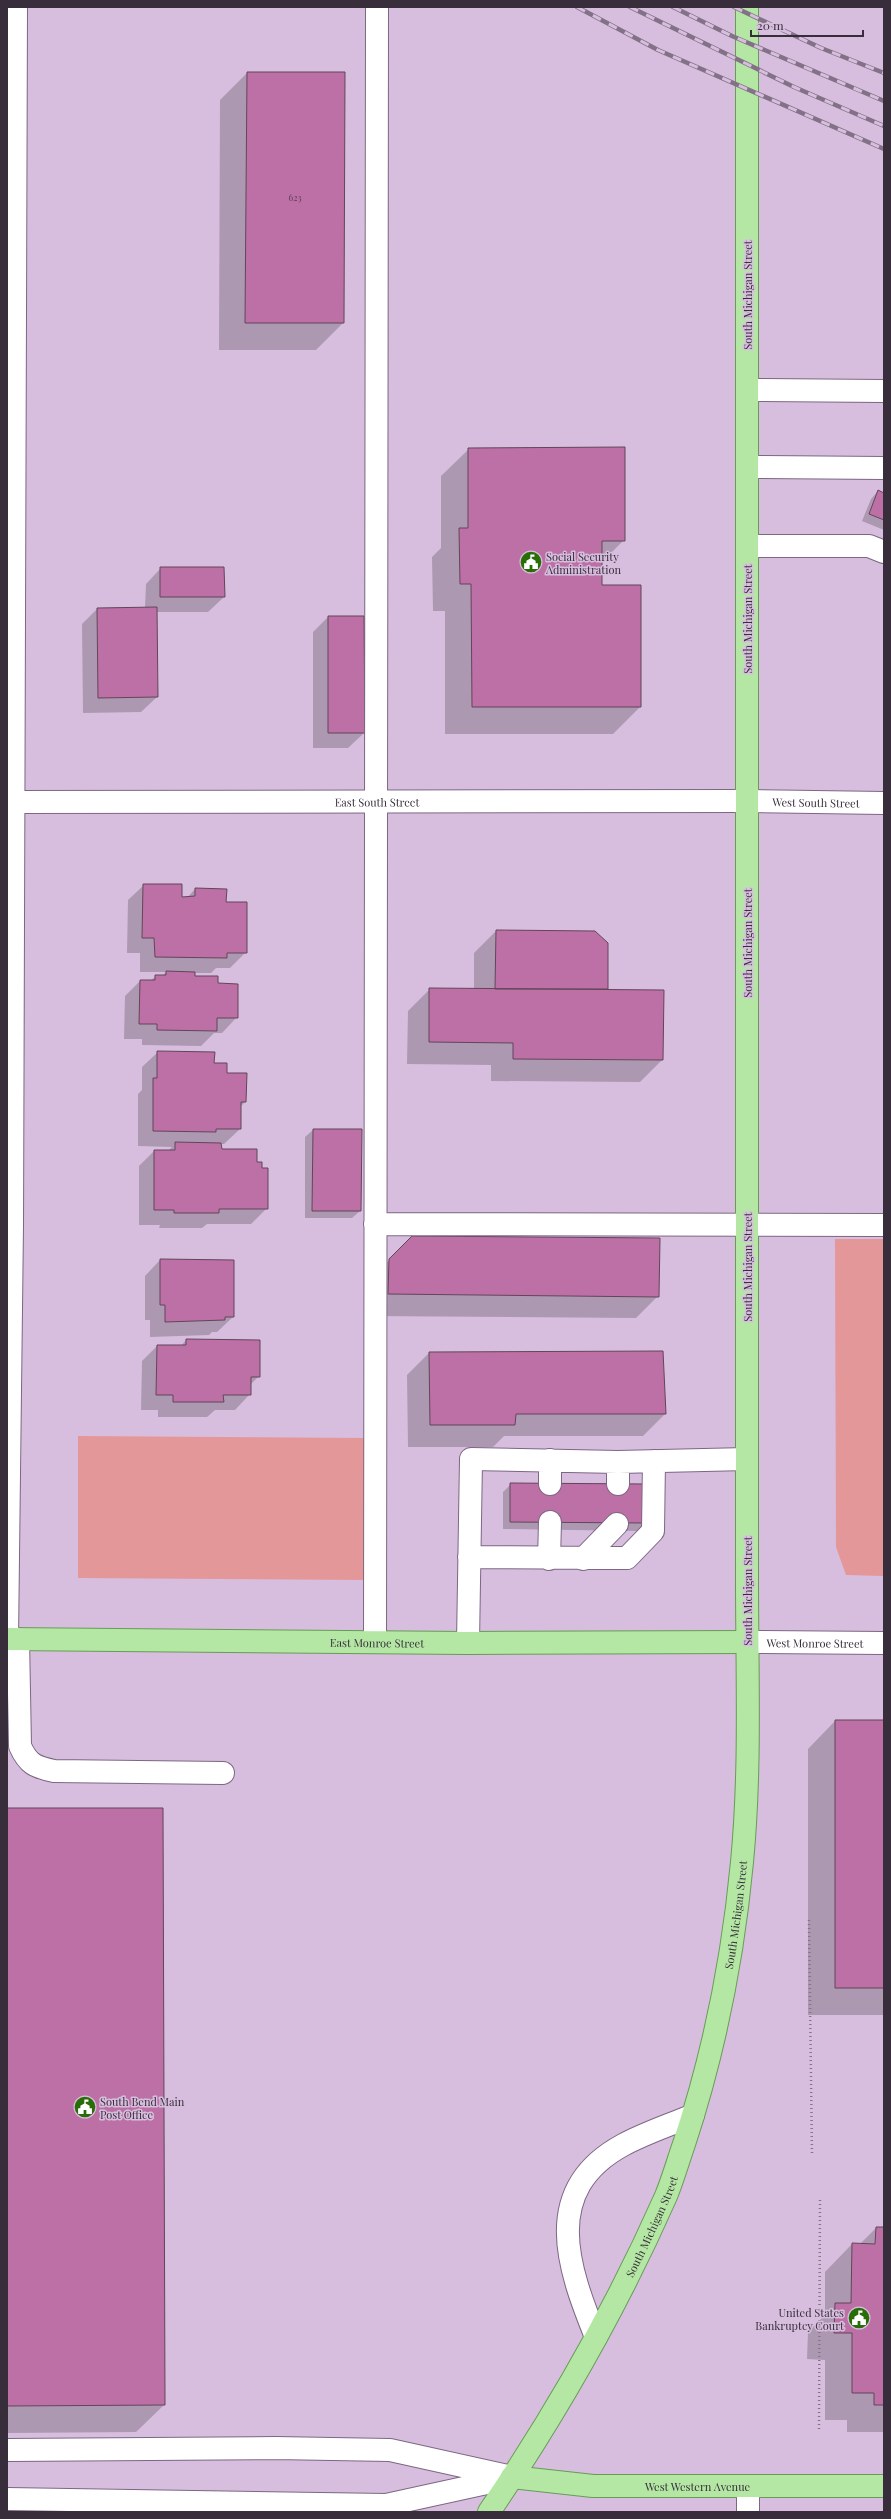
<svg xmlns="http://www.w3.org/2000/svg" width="891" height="2519" font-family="'Playfair Display',serif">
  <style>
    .green { fill: #e49798 }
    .shadow { fill: #0003 }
    .building { fill: #bd70a6; stroke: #63455a }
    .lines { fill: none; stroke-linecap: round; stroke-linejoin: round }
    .service-casing { stroke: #7d6784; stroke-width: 24 }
    .minor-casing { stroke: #7d6784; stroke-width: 24 }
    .tertiary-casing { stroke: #7d6784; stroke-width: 24 }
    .secondary-casing { stroke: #7d6784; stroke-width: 24 }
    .primary-casing { stroke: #679c56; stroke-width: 24 }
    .path { stroke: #847389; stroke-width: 2.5; stroke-dasharray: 1 3; stroke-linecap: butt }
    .service { stroke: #fff; stroke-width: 22 }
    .minor { stroke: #fff; stroke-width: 22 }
    .tertiary { stroke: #fff; stroke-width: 22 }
    .secondary { stroke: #fff; stroke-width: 22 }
    .primary { stroke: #b3e7a3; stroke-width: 22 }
    .rail-casing { stroke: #827187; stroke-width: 4.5 }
    .rail { stroke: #d7bede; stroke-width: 3; stroke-dasharray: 9; stroke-linecap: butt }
    .labels { text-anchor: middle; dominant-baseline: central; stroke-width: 3; stroke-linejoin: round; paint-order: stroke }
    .number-label { font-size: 9px; fill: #593e56 }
    .street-label { font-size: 11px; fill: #382e3b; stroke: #d7bede }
    .poi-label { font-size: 11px; fill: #382e3b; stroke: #d7bede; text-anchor: start }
  </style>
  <rect width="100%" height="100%" fill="#d7bede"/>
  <path class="green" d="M835 1239H884V1576L846 1575 836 1547Z
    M78 1436 366 1438 367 1580 78 1578Z"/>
  <path class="shadow" d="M247 73 343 323 316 350H219L220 100Z
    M469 449 624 540 601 563V586L640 707 613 734H445V611H433L432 557 441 548V476Z
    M878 491 884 494V530L862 521 871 499Z
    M161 568 224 597 208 612H156L157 697 141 712 83 713 82 624 97 609 145 608 146 584Z
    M328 617 364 733 348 748H313V632Z
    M144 885 181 898H187L195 889 225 903 246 952 230 968H216L211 973H194V977L217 984 237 1017 222 1033H214L201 1046 142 1045V1039H124L125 996 140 981H150L156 976H162L166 972H140V953H127L128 900Z
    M496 931 607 944V990L662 1060 640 1082 491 1081V1065L407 1064 408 1011 430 989 474 990V953Z
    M158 1052 213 1064 226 1074 245 1102 240 1107V1129L224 1144H220L221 1150 256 1163 267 1208 251 1224H207L202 1228H159L160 1225H139V1166L154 1151H168L172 1147 138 1146V1094L142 1090V1067Z
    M313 1130 360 1211 352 1218H305V1137Z
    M413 1237 658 1296 636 1318 367 1316V1282Z
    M160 1260 233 1317 217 1332H212L209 1335 150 1337V1320H145V1276Z
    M186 1340 259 1376 250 1385V1394L235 1410H215L207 1417H158V1410H141L142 1361 157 1346H181Z
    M662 1352 665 1414 643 1436H504L493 1447H408L407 1375 429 1353Z
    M511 1484 645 1523 638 1531 503 1529V1492Z
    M835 1721H884V2015H808V1749Z
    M7 1809H162L164 2405 136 2432 7 2433Z
    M876 2228H884V2432H847V2420H825V2360L807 2359 808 2332 825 2315V2272L852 2244H860Z"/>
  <path class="building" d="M247 72H345L344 323H245Z
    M625 447V541H602V585H641V707H472L471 584H460L459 528H468V448Z
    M878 490 884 493V520L869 514Z
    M160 567H224L225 597H160Z
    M157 607 158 697 98 698 97 608Z
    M328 616H364L365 733H328Z
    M143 884H182V897L195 896V888L227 889 226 902H247V953H227V958L155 957 154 938H142Z
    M496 930 595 931 608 943V989H495Z
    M166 971 195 972V976H218V983L238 984V1018H217V1031L157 1030V1024H139L140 980H155V975H166Z
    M429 988 664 990 663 1060 513 1059V1043L429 1042Z
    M157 1051 215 1052 214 1063H227V1073H247L246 1102H241V1129H216V1132L153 1131V1078H157Z
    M313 1129H362L361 1211H312Z
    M175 1142 221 1143 222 1149H257V1162H262V1168H268V1209H219V1213H174V1210H154V1150H175Z
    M412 1236 660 1238 659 1297 388 1294 389 1259Z
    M160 1259 234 1260V1317H225V1320L165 1322V1305H160Z
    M186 1339 260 1340V1377H251V1395H223L224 1402H173V1395H156L157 1345H186Z
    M663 1351 666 1414H516L515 1425H430L429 1352Z
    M510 1483 647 1484 646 1523 510 1522Z
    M835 1720H884V1988H835Z
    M7 1808H163L165 2405 7 2406Z
    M876 2227H884V2405H874V2393H852V2333H834L835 2303H851L852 2243 875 2244Z"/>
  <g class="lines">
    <g class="service-casing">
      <path id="service" d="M747 390 884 391
        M747 467 884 468
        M747 546H869L884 552
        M375 1224 884 1225
        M550 1460V1484
        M618 1462V1484
        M469 1557 627 1558 653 1531 654 1461
        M549 1559 550 1522
        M583 1559 617 1524
        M18 1639 20 1746C28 1764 35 1767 54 1771L223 1773
        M375 1641 377 7
        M468 1643 471 1459 618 1462 747 1459
        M596 2337C568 2268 540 2190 623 2145 645 2133 670 2125 693 2115
        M7 2450 275 2448 390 2450 512 2477
        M7 2499 386 2505 505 2479"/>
    </g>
    <g class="minor-casing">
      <g id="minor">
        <path id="s1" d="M7 802 747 801"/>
        <path d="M7 1639 12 1225 16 7"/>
        <path d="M748 2512V2487"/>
      </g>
    </g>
    <g class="tertiary-casing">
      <g id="tertiary">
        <path id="s2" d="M747 801 884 803"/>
      </g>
    </g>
    <g class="secondary-casing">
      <g id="secondary">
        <path id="s3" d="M747 1642 884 1643"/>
      </g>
    </g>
    <g class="primary-casing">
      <g id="primary">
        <path id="s4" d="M7 1639 468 1643 747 1642"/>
        <path id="s5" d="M512 2477 593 2486H884"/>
        <path id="s6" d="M489 2512C557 2412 617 2307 666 2196 673 2179 678 2161 684 2144 714 2053 733 1958 742 1862 751 1769 747 1673 747 1579V7"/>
      </g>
    </g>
    <path class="path" d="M809 1920 812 2155
      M819 2429 820 2197"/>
    <use href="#service" class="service"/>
    <use href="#minor" class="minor"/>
    <use href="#tertiary" class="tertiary"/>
    <use href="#secondary" class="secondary"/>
    <use href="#primary" class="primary"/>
    <g class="rail-casing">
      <path id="rail" d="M577 7 658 50 884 149
        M630 7 794 87 884 126
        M673 7 732 36 884 101
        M734 7 821 48 884 73"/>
    </g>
    <use href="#rail" class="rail"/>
  </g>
  <defs>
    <g id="civic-disc" transform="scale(1.15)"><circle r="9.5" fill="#286d07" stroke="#d7bede"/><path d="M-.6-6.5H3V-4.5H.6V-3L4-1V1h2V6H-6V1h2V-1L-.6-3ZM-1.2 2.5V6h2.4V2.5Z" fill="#fff"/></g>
  </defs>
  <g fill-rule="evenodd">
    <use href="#civic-disc" x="531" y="562"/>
    <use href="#civic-disc" x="85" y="2107"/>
    <use href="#civic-disc" x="859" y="2318"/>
  </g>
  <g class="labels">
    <g class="number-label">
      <text x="295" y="197">623</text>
    </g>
    <g class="street-label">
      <text transform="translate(747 295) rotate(-90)">South Michigan Street</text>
      <text transform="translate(747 619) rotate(-90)">South Michigan Street</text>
      <text stroke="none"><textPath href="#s1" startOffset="370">East South Street</textPath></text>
      <text stroke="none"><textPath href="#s2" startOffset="69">West South Street</textPath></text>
      <text transform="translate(747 943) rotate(-90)">South Michigan Street</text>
      <text transform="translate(747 1267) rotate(-90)">South Michigan Street</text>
      <text transform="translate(747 1591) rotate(-90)">South Michigan Street</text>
      <text stroke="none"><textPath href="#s4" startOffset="370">East Monroe Street</textPath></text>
      <text stroke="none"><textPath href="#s3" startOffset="68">West Monroe Street</textPath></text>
      <text stroke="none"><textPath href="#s6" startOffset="653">South Michigan Street</textPath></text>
      <text stroke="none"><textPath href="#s6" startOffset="329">South Michigan Street</textPath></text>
      <text stroke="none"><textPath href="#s5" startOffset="186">West Western Avenue</textPath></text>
    </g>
    <g class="poi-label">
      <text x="546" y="556">Social Security<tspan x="546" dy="13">Administration</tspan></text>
      <text x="100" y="2101">South Bend Main<tspan x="100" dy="13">Post Office</tspan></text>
      <text x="844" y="2312" text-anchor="end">United States<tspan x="844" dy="13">Bankruptcy Court</tspan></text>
    </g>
  </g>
  <rect width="891" height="2519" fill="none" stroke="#382e3b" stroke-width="16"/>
  <path d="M751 30v6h112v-6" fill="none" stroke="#382e3b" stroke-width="2"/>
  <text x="757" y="30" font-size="12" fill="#382e3b" stroke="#d7bede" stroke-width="3" paint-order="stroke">20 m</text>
</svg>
